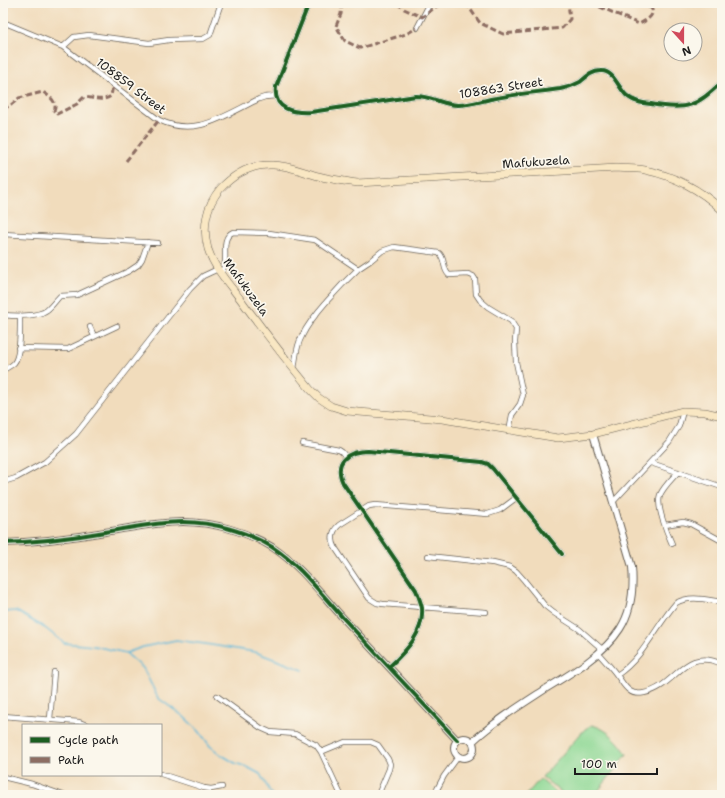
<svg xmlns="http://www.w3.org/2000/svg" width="725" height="798" font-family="'Shantell Sans',sans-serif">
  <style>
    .green { fill: #8ed894; stroke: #557a58 }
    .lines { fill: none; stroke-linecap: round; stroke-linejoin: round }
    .stream { stroke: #5bb8d9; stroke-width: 1.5 }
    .minor-casing { stroke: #675f54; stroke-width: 6 }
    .tertiary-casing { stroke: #675f54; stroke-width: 8 }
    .secondary-casing { stroke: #675f54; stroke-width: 8 }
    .minor { stroke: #fff; stroke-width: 4.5 }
    .tertiary { stroke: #fff; stroke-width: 6 }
    .secondary { stroke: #f9e7c3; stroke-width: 7 }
    .quiet { stroke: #8d6e63; stroke-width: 3; stroke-dasharray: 6 3; stroke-linecap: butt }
    .cycleway-casing { stroke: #fbf7ec; stroke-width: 6 }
    .cycleway { stroke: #1b5e20; stroke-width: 4 }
    .labels { text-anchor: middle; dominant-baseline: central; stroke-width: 3.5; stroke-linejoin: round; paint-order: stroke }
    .street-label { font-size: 12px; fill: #1c1c1c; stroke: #fbf7ec }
  </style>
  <rect width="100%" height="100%" fill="#fbf7ec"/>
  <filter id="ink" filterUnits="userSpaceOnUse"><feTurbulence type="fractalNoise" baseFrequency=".025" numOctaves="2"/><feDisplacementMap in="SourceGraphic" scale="8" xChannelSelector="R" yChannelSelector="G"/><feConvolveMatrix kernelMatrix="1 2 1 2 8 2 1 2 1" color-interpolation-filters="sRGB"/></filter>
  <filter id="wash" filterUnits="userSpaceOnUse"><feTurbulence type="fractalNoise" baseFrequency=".012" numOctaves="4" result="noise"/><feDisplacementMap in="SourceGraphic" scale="16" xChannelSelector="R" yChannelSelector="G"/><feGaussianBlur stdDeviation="0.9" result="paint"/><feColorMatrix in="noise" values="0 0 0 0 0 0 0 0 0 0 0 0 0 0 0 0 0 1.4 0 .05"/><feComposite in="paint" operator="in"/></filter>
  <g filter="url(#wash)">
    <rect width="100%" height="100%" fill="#f1dcbc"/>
    <path class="green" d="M592 725C608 729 618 741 627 754L595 795H565L542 777 585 729Z
      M540 779 559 795H526Z"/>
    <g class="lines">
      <path class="stream" d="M3 612 16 611 45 628 64 643 94 646 126 653 143 647 176 640 205 644 255 652 303 670
        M127 654 143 668 158 698 183 716 199 731 210 746 220 754 235 763 247 767 260 774 272 795"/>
    </g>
  </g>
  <g filter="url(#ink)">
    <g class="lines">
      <g class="minor-casing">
        <path id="minor" d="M309 3 276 87C273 110 294 113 311 112L416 96C431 96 443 105 458 105 470 105 484 100 496 98 517 94 539 92 560 89 566 88 574 85 580 82 586 77 592 71 601 71 613 70 618 87 626 95 633 102 642 103 651 104 687 111 696 106 722 82
          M649 3 650 6
          M3 22 63 47 159 120C196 138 225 115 259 99L265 97 276 96
          M417 28 430 3
          M63 47 74 37 89 35 149 43 169 40 203 39 210 35 221 3
          M3 234 158 243
          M358 269 370 261 382 251 394 247 439 253C446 259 442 269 449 275L468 274 473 276 475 279 476 294 480 300 488 307 511 321 516 329 515 342 516 362 523 395 520 404 512 415 509 431
          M221 274C223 270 225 265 225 261 226 251 222 237 233 232L269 233 315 240 358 269C341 285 312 315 302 336 296 346 296 358 294 369
          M3 315C14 316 38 317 47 310 52 306 56 300 60 296L77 295 129 271 138 265 142 259 148 242
          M90 327 94 336
          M18 348 68 349 117 326
          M3 370C7 368 11 366 14 363 21 355 20 327 20 316
          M302 443 339 450 342 452 346 457
          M651 463 722 487
          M3 482 16 478 45 462 76 434 190 289 203 276 218 269
          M613 502 669 442 679 426 683 411
          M665 525 683 522 691 524 722 541
          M672 544C667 533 656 506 660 495 664 486 672 479 678 472
          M428 556 493 563 510 567 516 571 524 580 545 606 554 613 579 629 602 649
          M486 612 383 604 377 603 369 598 336 549C331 540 331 532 339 525L369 506 375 505 488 514 500 510 516 498
          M598 653C604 660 611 667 616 674 621 680 624 687 630 691 634 694 639 694 644 693 677 687 683 646 722 664
          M390 666C406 651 424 633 422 608 421 602 418 595 416 590L343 483C333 461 348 451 368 451L482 462 488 464 493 469 562 554
          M617 675C643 658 656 626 676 603 690 595 707 600 722 602
          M217 696 261 728 270 732 295 734 316 745 321 752 341 795
          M3 716 79 722 87 725
          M50 719 54 672
          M321 752 345 742H371L378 745 388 759 390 764 389 769 378 795
          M161 774 204 788 211 789 222 787
          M3 777 32 784 63 795
          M434 795 444 776 458 757"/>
      </g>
      <g class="tertiary-casing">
        <path id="tertiary" d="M3 543C37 542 71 538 105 532 130 528 157 522 183 522 212 522 246 531 272 547 301 566 321 594 344 619 382 660 420 700 457 740
          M454 748a10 10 0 1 1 20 0a10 10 0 1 1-20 0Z
          M472 742C495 721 521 705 547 688 572 673 604 654 620 629 632 610 634 589 632 567L593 434"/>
      </g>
      <g class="secondary-casing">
        <path id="secondary" d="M722 210C701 190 674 176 645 170 636 168 626 169 617 168L357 183C344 181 330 179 318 176 303 172 288 165 273 165 252 164 234 174 220 189 206 206 202 228 208 249 214 268 229 284 241 300 263 330 286 360 310 389L319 398 331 406 347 411 442 419 558 438 593 434 683 411 705 412 722 416"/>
      </g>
      <use href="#minor" class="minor"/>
      <use href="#tertiary" class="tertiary"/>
      <use href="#secondary" class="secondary"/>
      <path class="quiet" d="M342 3 341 14 336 26 345 41 360 48 406 34 417 28
        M397 3 404 9 422 17 440 4 443 3
        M466 3 480 23 503 34 562 28 570 19 568 3
        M591 3 639 24C647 20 657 15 650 6
        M3 109 11 105 19 98 43 92C50 97 58 102 54 111L57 114 77 104 84 97C94 98 103 102 111 96L113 85
        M126 161 159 120"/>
      <g class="cycleway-casing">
        <path id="cycleway" d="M309 3 276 87C273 110 294 113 311 112L416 96C431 96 443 105 458 105 470 105 484 100 496 98 517 94 539 92 560 89 566 88 574 85 580 82 586 77 592 71 601 71 613 70 618 87 626 95 633 102 642 103 651 104 687 111 696 106 722 82
          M3 543C37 542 71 538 105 532 130 528 157 522 183 522 212 522 246 531 272 547 301 566 321 594 344 619 382 660 420 700 457 740
          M390 666C406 651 424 633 422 608 421 602 418 595 416 590L343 483C333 461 348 451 368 451L482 462 488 464 493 469 562 554"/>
      </g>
      <use href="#cycleway" class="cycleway"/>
    </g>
  </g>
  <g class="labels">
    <g class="street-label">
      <text transform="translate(131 86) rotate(37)">108859 Street</text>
      <text transform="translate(501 88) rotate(-9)">108863 Street</text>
      <text transform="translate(536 162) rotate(-4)">Mafukuzela</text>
      <text transform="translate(246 287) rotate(54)">Mafukuzela</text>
    </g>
  </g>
  <rect width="725" height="798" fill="none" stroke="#fbf7ec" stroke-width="16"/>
  <rect x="22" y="724" width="140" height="52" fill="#fbf7ec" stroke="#a29f99"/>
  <rect x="30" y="737" width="20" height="6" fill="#1b5e20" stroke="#a29f99"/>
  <text x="58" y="744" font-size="12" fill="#1c1c1c">Cycle path</text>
  <rect x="30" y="757" width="20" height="6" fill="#8d6e63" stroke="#a29f99"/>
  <text x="58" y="764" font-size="12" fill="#1c1c1c">Path</text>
  <g transform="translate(683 42) rotate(159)"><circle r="19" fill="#fbf7ec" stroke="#a29f99"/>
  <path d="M0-3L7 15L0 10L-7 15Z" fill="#d1495b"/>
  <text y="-6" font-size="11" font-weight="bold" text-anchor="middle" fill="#1c1c1c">N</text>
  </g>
  <path d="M575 768v6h82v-6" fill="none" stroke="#1c1c1c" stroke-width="2"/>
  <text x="581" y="768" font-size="12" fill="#1c1c1c" stroke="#fbf7ec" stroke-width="3" paint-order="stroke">100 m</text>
</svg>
